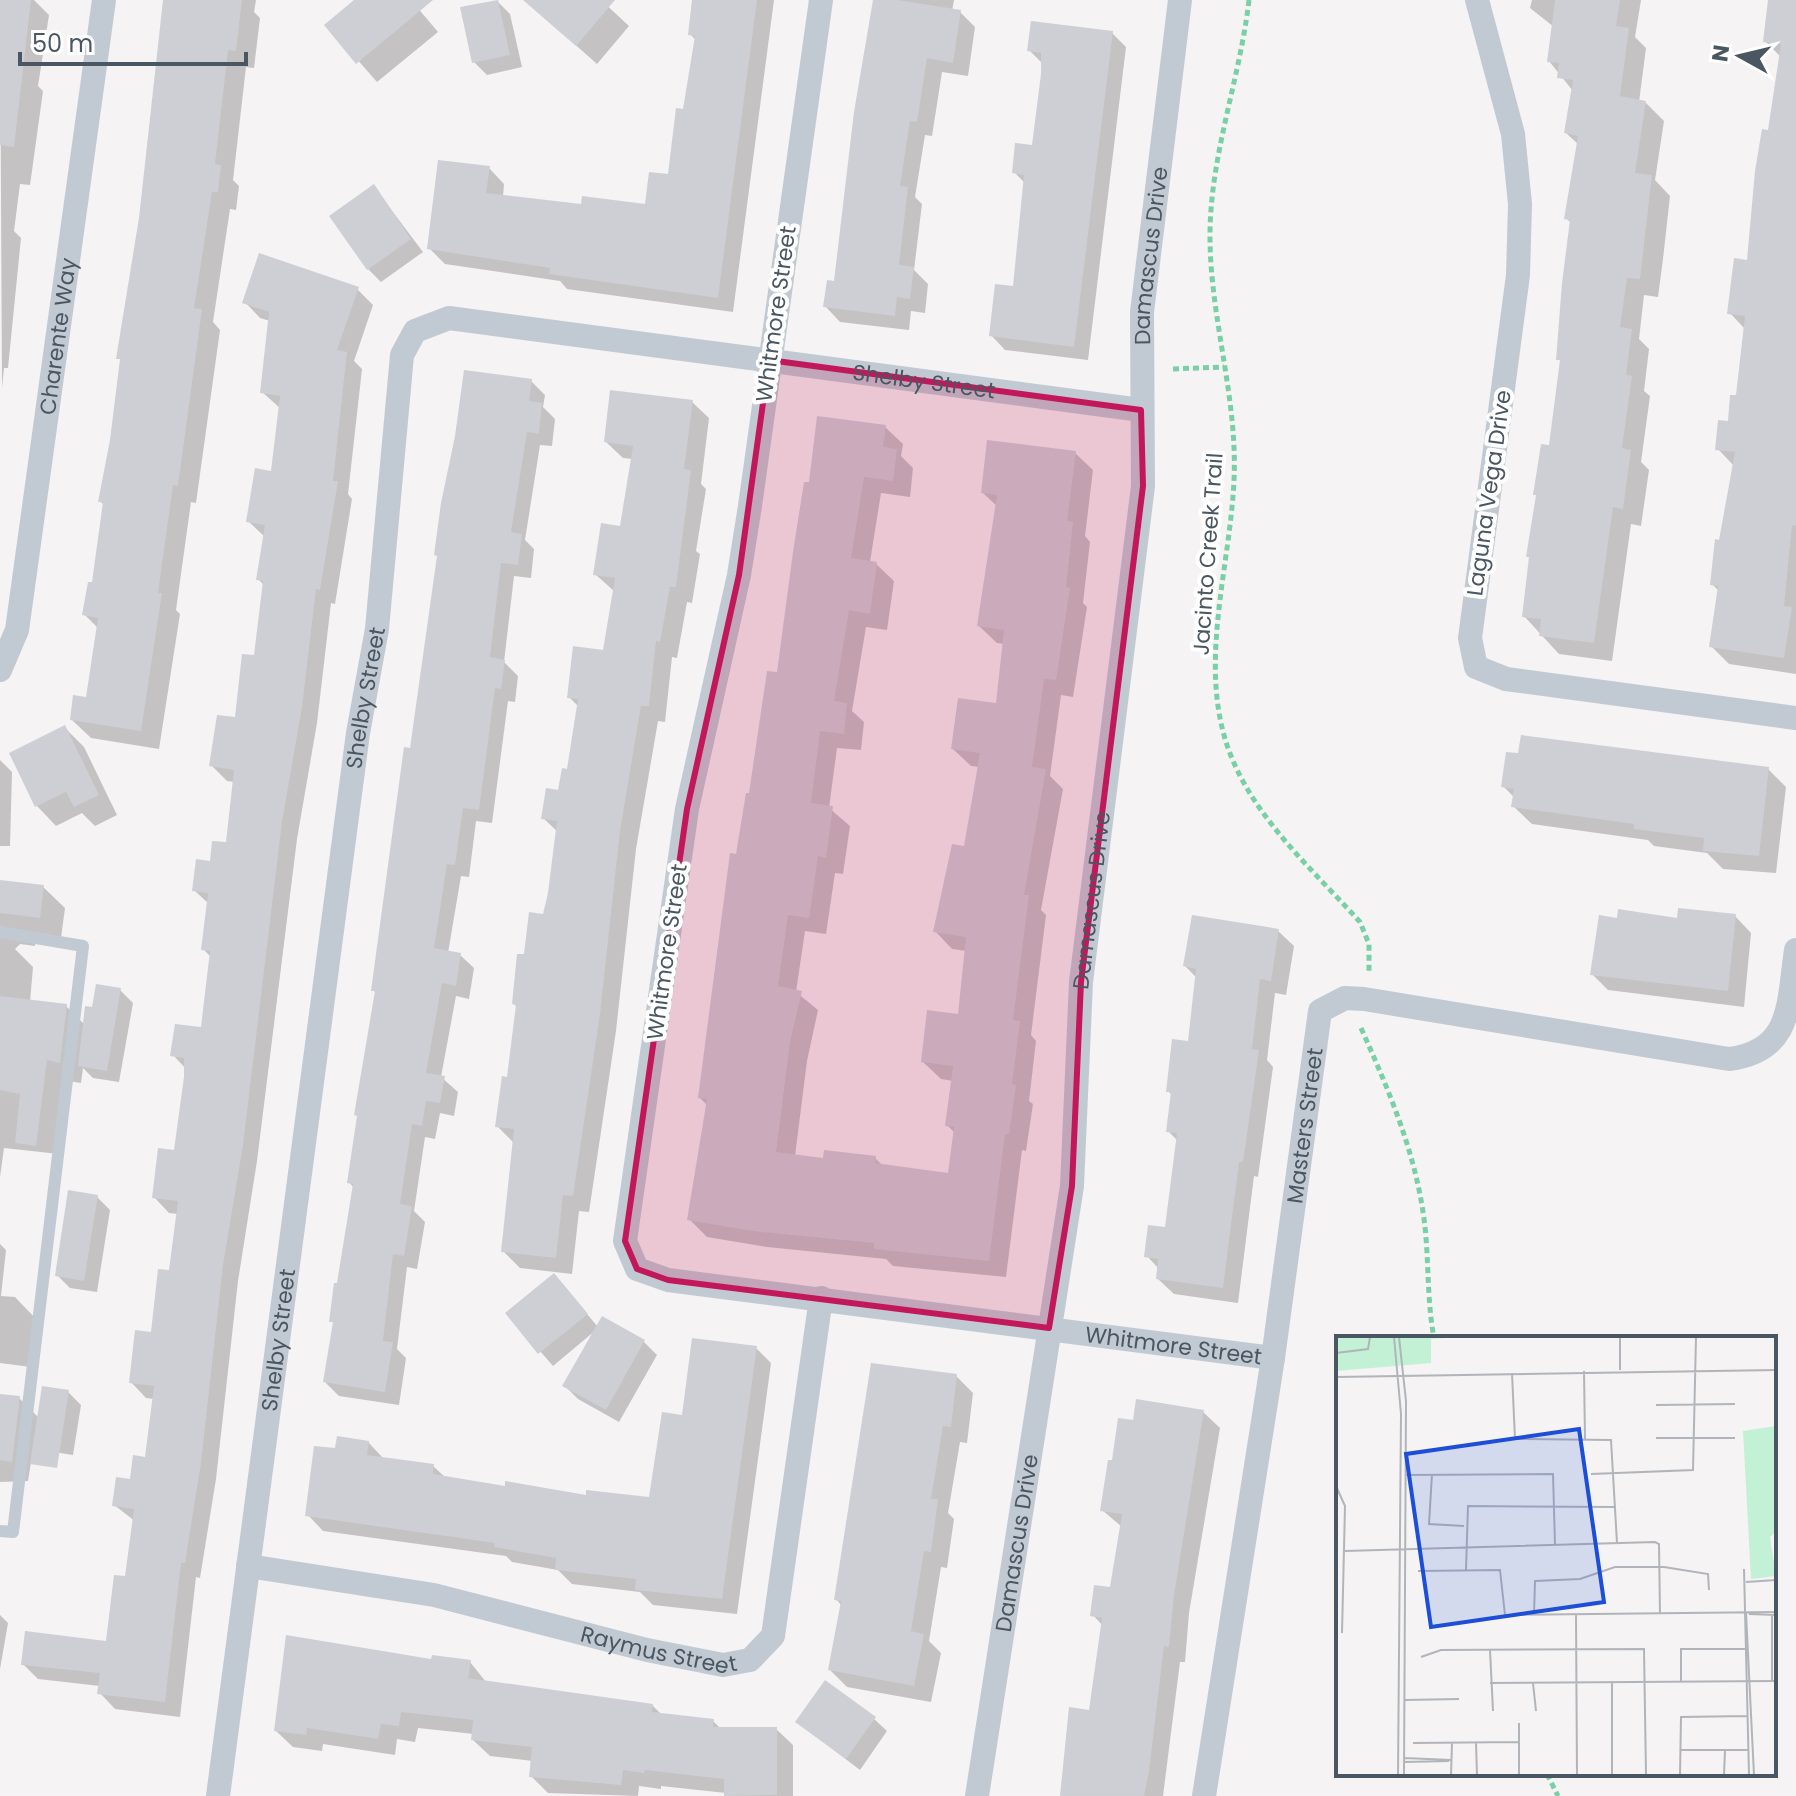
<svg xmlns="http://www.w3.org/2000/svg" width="1796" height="1796" font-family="Poppins,sans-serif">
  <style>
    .shadow { fill: #0003 }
    .building { fill: #cdcfd5 }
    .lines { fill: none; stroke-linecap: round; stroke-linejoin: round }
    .path { stroke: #7ad0a6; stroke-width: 5; stroke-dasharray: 6 4; stroke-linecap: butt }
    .service { stroke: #c1cad2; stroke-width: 12 }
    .minor { stroke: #c1cad2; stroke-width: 24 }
    .marked { fill: #c2185b; fill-opacity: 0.2; stroke: #c2185b; stroke-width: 6; stroke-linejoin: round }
    .labels { text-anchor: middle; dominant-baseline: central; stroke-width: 8; stroke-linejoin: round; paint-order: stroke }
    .street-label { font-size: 22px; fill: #4a5661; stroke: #fff }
    .inset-road { fill: none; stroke: #b1b4b9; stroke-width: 2 }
    .view { fill: #1d4ed8; fill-opacity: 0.15; stroke: #1d4ed8; stroke-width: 4 }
    .inset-edge { fill: none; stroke: #4a5661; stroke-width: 4 }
  </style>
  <rect width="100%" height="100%" fill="#f5f3f3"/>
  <path class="shadow" d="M0 0H34L49 15 38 86 43 91 30 185 20 184 14 231 21 238 8 368H4L2 388Z
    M165 0H256L254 12 260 18 254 68 246 67 233 180 239 186 236 210 230 209 213 322 220 330 196 503 191 502 176 610 180 614 159 749 91 738 72 720 88 699 99 629 85 615 93 585 104 505 100 501 112 441 122 361 119 358 141 219Z
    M357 0H411L438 32 377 82 327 25Z
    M525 0H601L629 26 597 64Z
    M694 0H774L733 312 567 289 560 281 445 264 429 248 489 168 504 184 503 197 582 206H647L669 176 684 111 696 40 690 34Z
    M877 0H954L952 11 960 12 975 27 968 76 942 72 932 136 925 135 915 197 922 204 914 270 928 284 925 313 911 311 909 330 840 322 826 307 836 283Z
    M1532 0H1641L1635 37 1646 48 1639 102 1646 103 1664 121 1655 180 1670 196 1663 259 1658 297 1644 295 1639 339 1649 349 1644 391 1650 396 1641 462 1649 470 1641 526 1631 524 1612 661 1559 654 1524 616 1562 362 1558 359 1572 224 1567 219 1578 144 1566 133 1573 91 1549 61 1554 27 1530 8Z
    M1770 0H1796V674L1729 664 1711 646 1719 591 1712 584 1734 466 1718 449 1737 397 1745 329 1730 313 1748 262 1781 57 1765 41Z
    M497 1 510 14 522 67 487 75 474 62Z
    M1112 33 1126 47 1088 360 1005 350 991 335 1015 288 1026 184 1014 172 1034 148 1043 64 1029 50Z
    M374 187 423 252 381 282 368 269Z
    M357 289 373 305 354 361 362 369 348 494 352 499 335 604 331 603 317 723 297 839 257 1161 238 1281 216 1479 200 1578 196 1577 180 1717 115 1709 100 1693V1686L38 1679 23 1664 108 1643 127 1579 135 1521 114 1505 147 1459 154 1399 146 1398 131 1382 152 1335 171 1273 178 1214 169 1213 154 1197 176 1152 186 1069 173 1055 202 1029 211 957 203 949 209 904 194 890 227 845 235 782 227 781 211 765 236 720 256 657 264 585 258 579 264 536 248 521 272 473 280 408 262 392 270 321 260 318 245 302Z
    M531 381 545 395 543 407 555 419 552 446 540 445 525 540 534 549 531 578 514 576 504 662 518 676 515 702 508 701 492 823 476 821 469 877 461 876 448 953 460 955 474 968 469 999 456 996 441 1077 458 1092 454 1116 440 1113 435 1139 425 1137 414 1211 425 1222 417 1269 407 1267 397 1349 406 1358 399 1405 339 1396 325 1382 335 1324 331 1321 354 1188 349 1182 376 993 373 990 412 750Z
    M692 402 709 418 701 484 706 489 696 551 700 554 692 603 687 602 677 658 672 657 665 722 658 721 636 849 616 1031 589 1212 579 1211 572 1274 520 1268 503 1251 515 1144 497 1126 509 1079 518 1008 514 1004 526 957 545 916 558 832 543 818 569 771 579 707 569 697 604 652 614 591 595 574 622 528 633 459 623 458 606 442Z
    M885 427 903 444 901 456 913 468 910 497 881 493 870 562 876 564 894 581 887 630 866 627 852 711 864 722 861 750 837 748 829 808 850 826 843 874 835 873 826 934 805 931 796 992 818 1010 807 1061 795 1156 824 1160 875 1158 883 1166 950 1175 955 1133 948 1126 953 1081 941 1079 923 1062 959 1016 967 951 952 949 935 931 965 849 980 767 971 766 953 749 998 705 1004 644 997 643 979 626 998 507 983 493 1075 453 1093 470 1085 536 1090 542 1083 603 1087 607 1073 697 1061 695 1050 776 1063 789 1041 910 1046 915 1031 1035 1036 1041 1029 1101 1033 1104 1026 1151 1022 1150 1006 1277 893 1266 886 1259 767 1247 707 1237 689 1219 708 1106 700 1098 738 856 779 674 810 485Z
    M65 728 84 747 117 815 95 826 82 813 56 826 37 806Z
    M0 760 12 772 10 846H0Z
    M1768 769 1786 787 1776 873 1723 869 1707 853 1654 846 1648 840 1532 824 1513 806 1515 798 1503 786Z
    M0 882 43 887 65 908 61 938 36 935 35 946 20 944 15 949 33 967 30 1002 66 1006 85 1025 94 1010 120 990 133 1003 119 1082 93 1078 83 1068 81 1083 68 1081 59 1154 4 1148 0 1177Z
    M1735 916 1751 933 1744 1007 1608 990 1592 974 1679 921Z
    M1278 931 1294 946 1286 995 1275 993 1267 1060 1273 1067 1258 1177 1254 1176 1238 1303 1174 1294 1158 1279 1159 1269 1147 1256 1167 1230 1178 1141 1168 1131 1172 1095 1168 1091 1190 1043 1197 978 1185 966Z
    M97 1197 110 1210 97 1292 70 1288 57 1275Z
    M0 1244 6 1250 1 1296 15 1297 36 1319 31 1367 0 1363Z
    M554 1275 598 1327 603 1318 644 1342 657 1355 619 1422 578 1399 565 1386 596 1330 553 1366 508 1314Z
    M756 1348 771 1363 737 1614 653 1605 640 1592 572 1584 558 1570 512 1562 506 1556 323 1531 308 1515 337 1450 368 1442 383 1458 433 1466 447 1479 587 1498 650 1499 684 1417Z
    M956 1376 973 1393 967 1443 960 1442 948 1513 954 1519 947 1568 941 1567 929 1641 941 1653 931 1702 847 1687 830 1670 842 1606 836 1599Z
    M68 1392 81 1405 73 1455 48 1451 32 1456 28 1481 0 1482V1396L19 1398 39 1418Z
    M1203 1412 1220 1428 1189 1613 1185 1662H1180L1163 1796H1061L1091 1712 1103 1626 1093 1615 1112 1589 1122 1527 1102 1510 1113 1462 1134 1422Z
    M0 1615 8 1623 0 1669Z
    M433 1661 470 1662 486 1682 653 1706 662 1715 713 1721 721 1729H776L793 1745V1796H726V1793L661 1786V1789L639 1786 638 1796 548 1793 531 1776 533 1761 490 1756 473 1740 474 1734 418 1728 415 1742 397 1739 395 1755 323 1744 322 1751 293 1747 276 1731Z
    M874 1719 887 1731 860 1770 797 1722Z"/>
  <path class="building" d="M0 0H31L14 147 0 145Z
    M163 0H242L236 51 228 50 215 164 221 165 218 192H212L194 308 202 309 178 486 173 485 158 593H162L141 731 70 720 73 695 86 697 98 618 82 615 88 582H92L103 502H98L110 440 120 359H116L139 218Z
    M354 0H433L356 64 324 25Z
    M498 0 510 55 472 63 460 7Z
    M523 0H615L576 46Z
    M692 0H757L718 298 549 274 550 268 427 249 438 160 490 166 486 193 581 204 582 196 645 204 649 172 668 174 676 108 683 109 695 36 688 35Z
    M873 0H898L961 10 953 63 927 58 917 122 910 121 900 186 908 187 899 265 914 267 910 299 897 297 895 316 823 307 827 280 834 281 854 112Z
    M1555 0H1620L1616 26 1629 28 1620 96 1646 101 1635 173 1652 175 1640 279 1627 278 1620 327 1632 329 1626 375 1632 376 1622 448 1631 450 1623 509 1613 507 1594 643 1539 636 1541 619 1522 617 1529 557H1526L1536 495H1533L1541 444 1549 445 1560 360H1556L1562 283 1570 220 1564 219 1578 136 1564 133 1573 80 1557 78 1559 63 1547 62Z
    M1768 0H1796V526L1792 525 1784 606 1792 607 1784 658 1709 647 1718 586 1710 585 1715 539 1719 540 1735 452 1715 450 1718 420 1728 421 1730 395H1736L1745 316 1727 314 1734 258 1747 260 1755 171 1762 129 1768 130 1781 44 1763 42Z
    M1031 21 1113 31 1074 347 989 336 995 284 1013 286 1024 175 1012 173 1015 143 1032 145 1041 74V53L1027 51Z
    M374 184 411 239 367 270 329 216Z
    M259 253 359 287 337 350 347 352 333 481H338L320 590 316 589 302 707 282 822 243 1145 223 1265 201 1463 185 1563H181L165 1702 97 1694 100 1673 21 1665 25 1631 106 1641 114 1575 125 1576 134 1509 112 1506 116 1477 130 1479 133 1455 145 1457 154 1386 129 1383 135 1330 151 1332 158 1269 169 1270 178 1201 152 1198 158 1148 174 1150 184 1077V1058L170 1056 175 1024 201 1027 210 951 201 950 208 893 192 891 196 859 210 861 212 841 226 842 234 770 209 766 217 715 235 717 242 654 254 655 263 581 256 580 265 525 246 522 255 468 271 471 280 396 260 393 269 312 242 303Z
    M464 370 532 379 529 401 542 403 539 434 527 432 511 532 522 534 518 565 501 563 490 657 505 660 501 689 495 688 479 810 463 808 455 865 447 864 434 948 461 953 456 986 442 983 426 1073 445 1076 440 1103 426 1101 422 1126 412 1124 400 1204 412 1206 404 1256 393 1254 383 1341 393 1342 385 1392 323 1382 333 1322H329L334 1283H337L353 1184 347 1183 357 1116 354 1115 375 991H371L396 806 404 747 410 748 437 556 434 555 441 503 455 436Z
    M610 390 693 400 684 469 691 470 676 587H670L660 642 656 641 649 706H641L620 831 600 1014 573 1196 563 1195 556 1258 501 1252 514 1129 495 1127 502 1076 507 1077 516 1005 512 1004 517 954H524L529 912 543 914 548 893 557 821 541 819 546 788 558 790 562 768 567 769 578 699 567 698 573 646 603 650 615 578 593 575 601 523 620 526 633 446 604 442Z
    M817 416 886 425 883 447 897 449 893 481 864 477 851 558 877 562 870 614 849 610 834 701 847 703 844 734 820 731 811 803 833 806 826 858 818 856 809 918 788 915 778 986 802 991 790 1042 776 1152 823 1158 824 1150 876 1156 875 1163 948 1173 954 1127 945 1126 953 1066 921 1062 927 1010 958 1014 966 937 933 932 952 844 964 846 980 753 951 749 958 698 996 703 1004 630 977 626 997 495 981 493 987 440 1076 451 1067 521 1073 522 1066 587 1070 588 1056 680 1044 679 1032 767 1046 769 1024 895H1029L1013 1020 1020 1021 1012 1084 1016 1085 1009 1134H1005L989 1261 874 1249V1243L752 1231 687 1220 707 1099 698 1098 730 853 736 854 746 793H749L767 671 777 672 793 552 804 482H809Z
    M65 725 99 795 74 807 66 792 35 807 9 753Z
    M1521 735 1769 767 1759 856 1703 851 1704 838 1634 829V824L1511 807 1514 789 1501 787 1506 752 1518 753Z
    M0 880 44 885 40 918 0 913Z
    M1678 908 1736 914 1728 991 1590 975 1599 915 1617 918 1618 909 1677 918Z
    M1192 915 1279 929 1271 981 1260 979 1252 1049 1259 1050 1243 1162H1239L1223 1288 1156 1279 1158 1259 1144 1257 1148 1225 1165 1227 1177 1133 1166 1132 1171 1092H1166L1172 1039 1188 1041 1196 969 1183 966Z
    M96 984 121 988 107 1071 78 1066 85 1006 92 1007Z
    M0 996 67 1004 60 1063 47 1060 36 1146 15 1143 20 1094 0 1090Z
    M68 1190 98 1195 84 1281 55 1276Z
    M554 1273 588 1314 538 1354 505 1313Z
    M602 1316 645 1340 606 1410 562 1386Z
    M692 1338 757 1346 722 1599 635 1590 636 1579 555 1570 556 1558 494 1547 495 1543 305 1516 314 1446 335 1448 337 1436 369 1441 367 1455 434 1464 433 1474 505 1486V1481L586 1495V1490L649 1497 662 1412 682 1415Z
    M871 1363 957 1374 951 1427 943 1426 931 1499H938L931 1552 924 1551 911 1631 924 1634 914 1686 828 1670 841 1601 834 1600Z
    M42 1386 69 1390 57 1468 30 1464Z
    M0 1394 20 1396 12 1462 0 1460Z
    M1136 1399 1204 1410 1174 1595 1169 1647 1164 1646 1149 1771 1144 1796H1060L1069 1707 1089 1710 1102 1618 1090 1616 1094 1585 1110 1587 1122 1514 1100 1511 1108 1460H1112L1118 1418 1133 1420Z
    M286 1635 431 1659 432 1655 471 1660 468 1678 653 1704 652 1712 714 1719 713 1727H777V1795L724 1796V1779L645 1770 644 1773 623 1770 621 1785 529 1777 532 1747 471 1740 473 1720 401 1712 399 1726 381 1724 378 1739 307 1728 306 1735 274 1731Z
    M825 1680 876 1717 846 1759 795 1722Z"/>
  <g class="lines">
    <path class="path" d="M1249 0C1240 78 1211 153 1210 232 1209 315 1238 397 1234 480 1230 570 1196 668 1231 756 1257 821 1314 871 1360 922L1369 944V971
      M1173 369 1224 367
      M1361 1028C1390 1093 1417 1156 1425 1227 1429 1265 1427 1301 1434 1338
      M1547 1774 1558 1796"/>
    <path class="service" d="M0 932 83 946 13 1532 0 1531"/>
    <g class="minor">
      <path id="s1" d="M821 0 750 506 739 575 687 809 625 1241 637 1269 668 1280 1273 1358"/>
      <path d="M1477 0 1513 134 1520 204 1518 275 1470 638 1476 667 1506 679 1796 718"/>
      <path id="s2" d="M0 670 17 630 104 0"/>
      <path id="s3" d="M248 1566 434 1595 647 1650 723 1665 750 1660 773 1636 821 1298"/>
      <path id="s4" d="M218 1796 358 733 377 629 402 355 415 331 449 318 1141 410"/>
      <path id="s5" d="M977 1796 1072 1186 1081 982 1143 486 1142 312 1180 0"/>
      <path id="s6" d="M1204 1796 1273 1358 1320 1011 1345 998 1364 999 1729 1059C1793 1051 1788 1003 1796 950"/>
    </g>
  </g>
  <path class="marked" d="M769 360 1141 410 1143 486 1081 982 1072 1186 1049 1328 668 1280 637 1269 625 1241 687 809 739 575Z"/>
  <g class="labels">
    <g class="street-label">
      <text stroke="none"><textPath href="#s5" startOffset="1552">Damascus Drive</textPath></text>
      <text transform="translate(776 314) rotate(-82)">Whitmore Street</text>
      <text stroke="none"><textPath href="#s2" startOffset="340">Charente Way</textPath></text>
      <text stroke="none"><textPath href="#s4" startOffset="1996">Shelby Street</textPath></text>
      <text transform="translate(1489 493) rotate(-82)">Laguna Vega Drive</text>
      <text transform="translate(1208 554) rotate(-86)">Jacinto Creek Trail</text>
      <text stroke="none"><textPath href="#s4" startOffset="1108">Shelby Street</textPath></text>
      <text stroke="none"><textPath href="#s5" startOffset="904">Damascus Drive</textPath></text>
      <text transform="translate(667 952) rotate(-82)">Whitmore Street</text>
      <text stroke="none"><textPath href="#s6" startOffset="678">Masters Street</textPath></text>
      <text stroke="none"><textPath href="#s4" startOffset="460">Shelby Street</textPath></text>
      <text stroke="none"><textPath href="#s1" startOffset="1830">Whitmore Street</textPath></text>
      <text stroke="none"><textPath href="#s5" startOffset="256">Damascus Drive</textPath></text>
      <text stroke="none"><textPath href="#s3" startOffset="420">Raymus Street</textPath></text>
    </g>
  </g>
  <g transform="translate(1336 1336)">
    <rect width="440" height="440" fill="#f5f3f3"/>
    <path d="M0 1H110V2L95 3V27L0 35Z" fill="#c3f1d5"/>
    <path d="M440 90V195L434 201 440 240 415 243 407 95Z" fill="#c3f1d5"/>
    <path class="inset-road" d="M58 1 65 78 62 439M63 1 70 65 68 439M284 1V34M284 1H311M0 17 32 13 34 1M248 35 249 103M176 37 179 103 275 104 281 207M0 41 440 34M320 69 399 68M320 102H399M96 138 93 188 128 190M255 138 357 134 360 1M70 139 217 138 219 209M0 150 9 170 6 297M9 215 319 206 323 208 324 278M408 233 413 439M130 234 132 170 280 171M82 235 164 234 169 279 440 276M410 246 440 244M410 277 418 439M413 278 440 279M198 279 199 245 244 243 279 231H328L372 238 373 254M240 279 241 439M436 279V345M154 314 157 375M85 321 105 314 308 313 310 439M276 346V439M345 346V313H409M154 347 440 345M197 347 200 375M69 364 123 363M183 387V439M77 407 183 406M140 407 141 439M344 414H412M68 422 115 424M68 426 113 425M115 439 116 407M344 439 345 381 411 380M388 439 389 414"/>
    <path class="view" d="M243 93 268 266 95 291 70 118Z"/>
    <rect width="440" height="440" class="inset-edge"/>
  </g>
  <g transform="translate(1740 56) rotate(278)" stroke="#ffffff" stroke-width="6" paint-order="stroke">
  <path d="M0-6L14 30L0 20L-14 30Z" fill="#4a5661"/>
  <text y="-12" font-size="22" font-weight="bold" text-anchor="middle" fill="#4a5661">N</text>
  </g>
  <path d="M20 52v12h226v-12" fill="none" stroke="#4a5661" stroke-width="4"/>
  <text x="32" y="52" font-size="24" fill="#4a5661" stroke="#ffffff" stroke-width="6" paint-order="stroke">50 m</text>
</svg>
